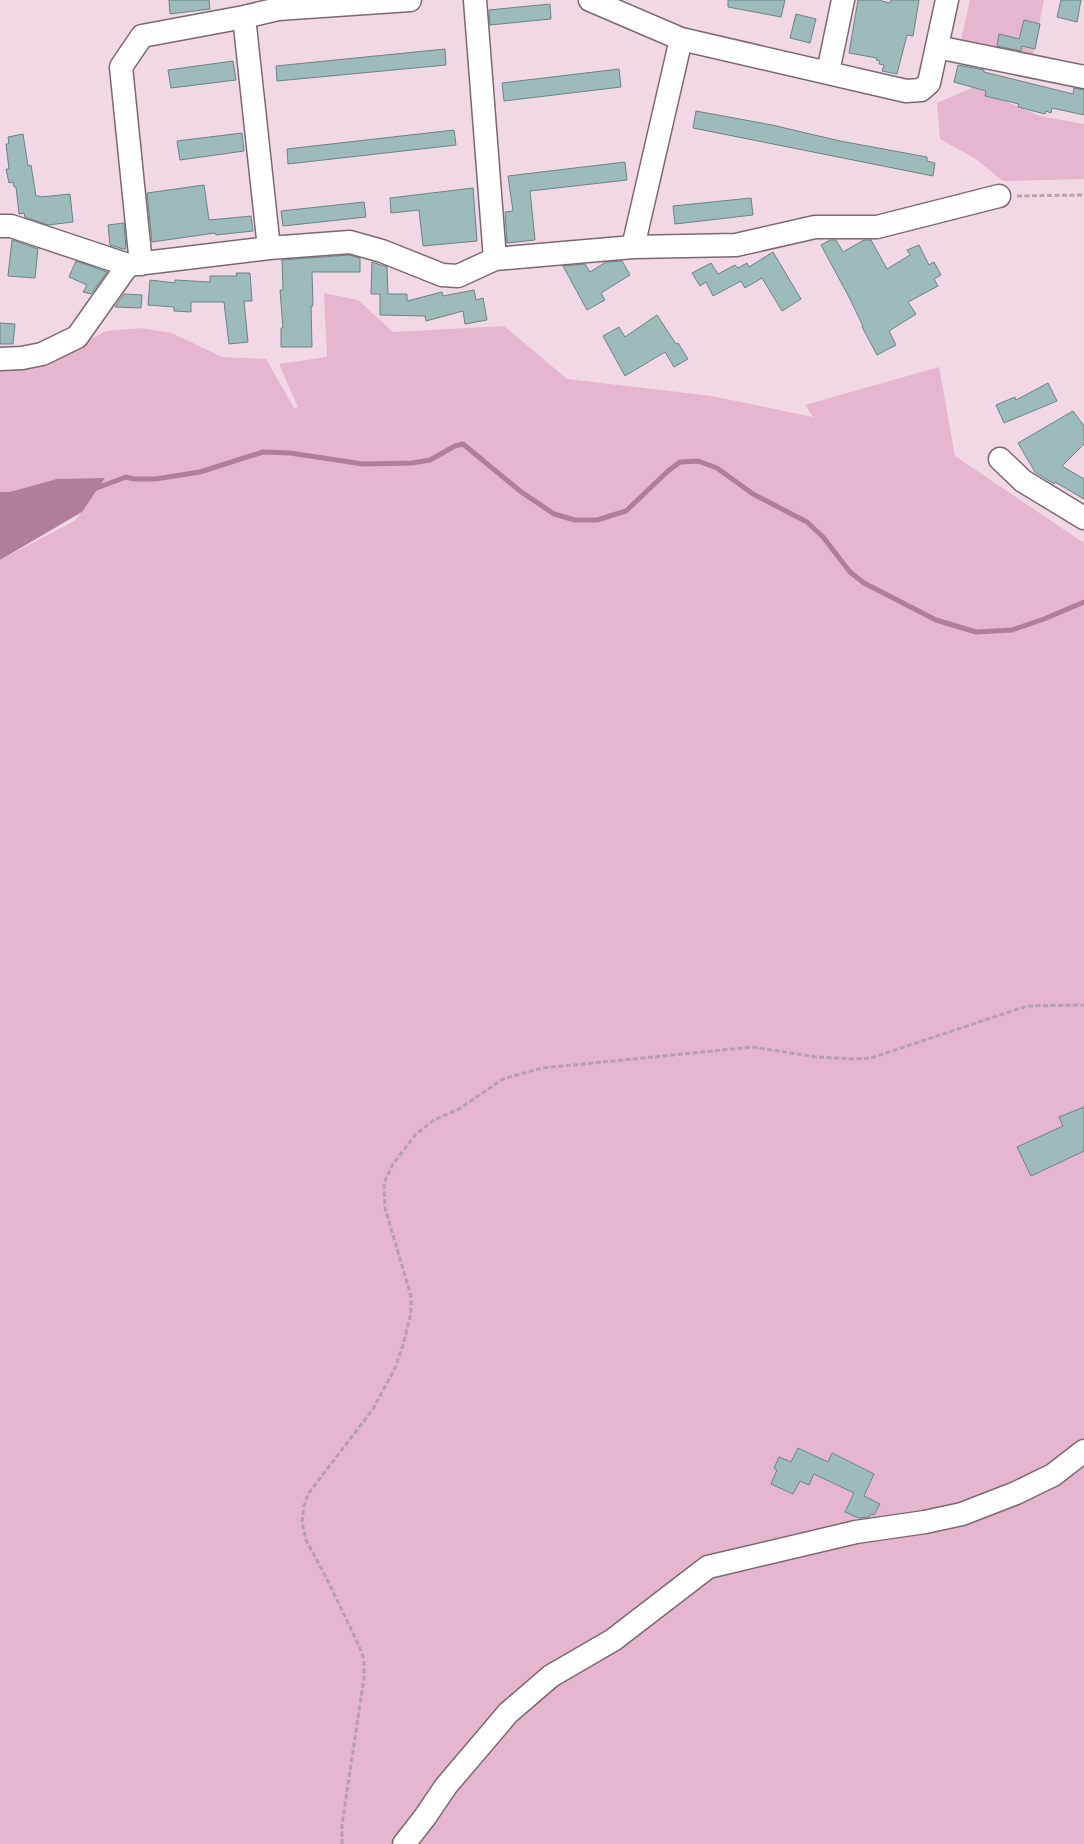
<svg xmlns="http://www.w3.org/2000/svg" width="1084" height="1844" font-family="Overpass,sans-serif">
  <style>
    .green { fill: #e6b6ce }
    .water { fill: #b07e98 }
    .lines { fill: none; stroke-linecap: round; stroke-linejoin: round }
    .stream { stroke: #b07e98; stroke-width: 5 }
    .building { fill: #9cbbba; stroke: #688584 }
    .minor-casing { stroke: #7d6772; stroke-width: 25 }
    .path { stroke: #b6a1ac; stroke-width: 3; stroke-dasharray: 5 2.5; stroke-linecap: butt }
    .minor { stroke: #fff; stroke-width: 22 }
  </style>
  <rect width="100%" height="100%" fill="#f2d8e5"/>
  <path class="green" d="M970 0H1044L1031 64 960 44Z
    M974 87 1039 116 1084 124V179L1003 181 976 159 940 139 937 103Z
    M324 293 358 300 393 332 504 326 567 379 712 396 813 417 805 405 939 367 955 456 1084 543V1844H0V560L74 521 82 512 10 492H0V366L80 345 106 331 140 328 172 333 222 357 266 359 294 408 298 407 279 364 327 357Z"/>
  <path class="water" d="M105 478 82 512 0 560V492H10L57 479Z"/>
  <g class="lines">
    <path class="stream" d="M94 489 126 477 134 479H155L200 472 263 452 290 453 363 464 412 463 430 460 455 446 463 444 520 491 554 514 575 520H597L626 511 668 471 680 462 698 461 717 468 753 494 807 522 823 537 850 572 864 583 936 620 976 632 1012 630 1044 619 1084 602"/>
  </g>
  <path class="building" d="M169 0H209L210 9 170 14Z
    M728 0H785L781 17 728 7Z
    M858 0H878L890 3 891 0H919L913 36 907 35 897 74 882 71 884 65 879 64 880 61 876 60 877 58 849 53Z
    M1061 0H1081L1077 22 1057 17Z
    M550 4 551 19 490 25 489 10Z
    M796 14 816 19 810 43 790 38Z
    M1024 20 1040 24 1035 49 1022 46 1021 51 997 46 999 34 1019 39Z
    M445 49 446 65 277 81 276 66Z
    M233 61 236 80 171 88 168 70Z
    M958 65 984 70V72L1073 94 1074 88 1084 90V115L1052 108 1051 113 1046 111 1045 114 1018 107 1019 104 985 96 986 91 954 82Z
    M619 69 621 87 504 101 502 83Z
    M696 111 772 125 840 141 927 157V161L935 163 933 176 693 128Z
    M454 130 456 145 288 164 287 149Z
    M242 133 244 151 180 160 177 141Z
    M23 134 28 166 31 165 36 196H40L41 197 70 194 73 222 48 225 25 217 24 213 19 214 16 187H14L13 182 9 183 6 169H9L6 144H9L8 137Z
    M625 162 627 180 530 191 535 240 507 243 505 212 513 211 508 176Z
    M204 185 209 220 251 216 253 231 216 235 215 233 152 242 147 193Z
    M473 188 477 241 423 246 419 210 391 213 390 198Z
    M751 198 753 215 675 224 673 206Z
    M364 202 366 217 283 226 281 211Z
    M124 223 126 249H123L110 245 108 225Z
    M12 240 38 249 35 278 8 276Z
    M830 240H836L843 252 864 240H871L887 269 910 255 907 250 919 245 929 265 934 262 941 275 934 279 938 286 908 302 916 314 889 331 896 345 877 355 862 327 863 326 850 299 821 245Z
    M773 252 801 299 782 311 762 278 745 288 741 281 713 296 706 282 700 286 692 273 711 263 718 274 735 265 738 268 747 263 749 267Z
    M349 255 360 258V272H312L313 306H311L312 347H281V328H283L280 290H283L282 260Z
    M76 261 107 272 91 294 83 292 87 285 69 277Z
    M622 261 630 275 601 293 605 300 587 310 563 266 585 264 590 272 606 262Z
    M372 262 387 267 388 294H407V301L442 292 443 296 474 290 476 300 483 298 487 320 465 324 463 311 426 321 425 316 380 315V294H371Z
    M236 273H250L252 301H244L248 342 229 344 224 302H191V312L174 311V307L148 305 150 280 175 283V280L210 282V276H237Z
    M124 294 142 295 141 308 115 307Z
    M657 315 676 344 678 343 688 359 674 367 665 352 625 376 603 336 619 327 625 337Z
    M0 323 15 324 13 344H0Z
    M1048 383 1057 401 1004 423 996 405 1015 397 1016 400Z
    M1073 411 1084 426V444L1062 466 1084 479V499L1055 482 1054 484 1035 472 1018 443Z
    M1084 1107V1151L1031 1176 1017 1147 1063 1126 1059 1117Z
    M798 1448 828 1462 832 1453 874 1474 864 1496 880 1504 874 1515 871 1514 869 1517 859 1518 845 1512 854 1493 814 1474 809 1485 800 1481 793 1494 771 1484 777 1470 774 1468 779 1457 791 1462Z"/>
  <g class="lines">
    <g class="minor-casing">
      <path id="minor" d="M475 0 495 259
        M590 0 681 39 906 91 921 90 929 83 947 0
        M244 17 269 248
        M937 47 1084 77
        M828 72 843 0
        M0 226H11L128 265 269 248 350 242 382 251 442 275 458 276 495 259 633 247 736 245 815 227H877L999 196
        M633 247 681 39
        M141 264 121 67 142 36 244 17 278 9 410 0
        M0 359 22 358 42 354 77 337 128 265
        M1000 459 1023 481 1084 518
        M404 1844 425 1817 446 1786 508 1713 551 1676 613 1640 708 1567 856 1532 925 1522 962 1514 1016 1493 1053 1475 1084 1451"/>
    </g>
    <path class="path" d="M1017 196 1084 195
      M342 1844V1825L364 1677V1659L359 1646 329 1583 306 1540 302 1522 304 1506 308 1494 373 1409 395 1368 403 1345 411 1313V1296L385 1208 384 1183 393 1164 416 1134 434 1120 459 1109 503 1079 542 1068 752 1047 817 1057 854 1059 871 1058 1027 1006 1084 1005"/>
    <use href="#minor" class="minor"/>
  </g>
</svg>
